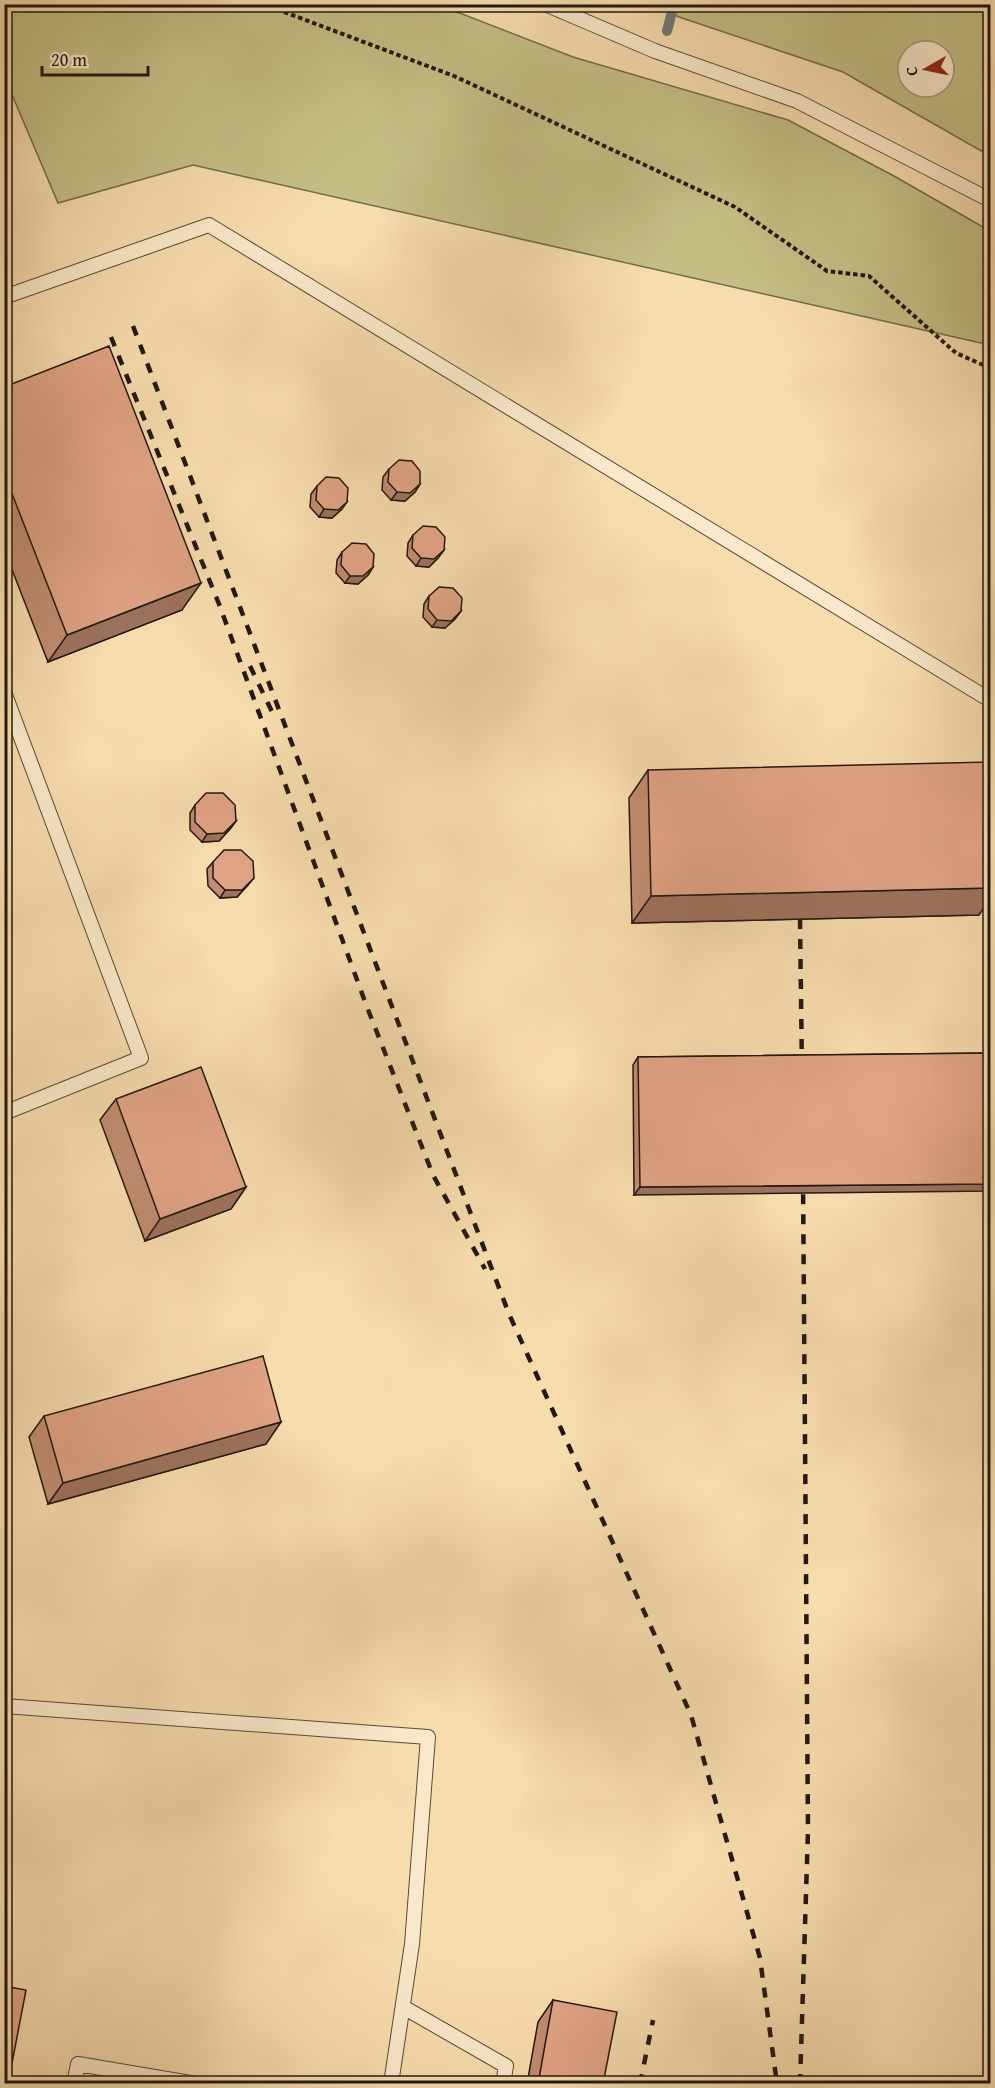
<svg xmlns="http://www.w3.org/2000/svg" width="995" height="2088" font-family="'Gentium Book Plus',serif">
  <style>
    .green { fill: #c4be85; stroke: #746b4a; stroke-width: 1.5; fill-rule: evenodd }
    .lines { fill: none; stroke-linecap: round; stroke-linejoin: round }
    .stream { stroke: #6f7974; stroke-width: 10 }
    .lane-casing { stroke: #584938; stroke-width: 16 }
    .path { stroke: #231810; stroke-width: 4; stroke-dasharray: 4.5 3; stroke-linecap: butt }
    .lane { stroke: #fae8ca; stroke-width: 14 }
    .rail { stroke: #231810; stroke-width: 4.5; stroke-dasharray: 10 10; stroke-linecap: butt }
    .wall { fill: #c18c72; stroke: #231810; stroke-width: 1.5 }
    .shaded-wall { fill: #9d725d; stroke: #231810; stroke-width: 1.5 }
    .building { fill: #e0a385; stroke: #231810; stroke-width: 1.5 }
  </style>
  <rect width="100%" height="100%" fill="#f7dcae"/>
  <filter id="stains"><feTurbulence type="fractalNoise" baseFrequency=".00333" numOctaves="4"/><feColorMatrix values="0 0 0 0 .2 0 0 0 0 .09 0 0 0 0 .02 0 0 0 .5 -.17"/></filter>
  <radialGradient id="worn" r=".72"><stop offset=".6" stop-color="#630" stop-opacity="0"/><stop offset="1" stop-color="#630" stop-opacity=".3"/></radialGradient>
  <path class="green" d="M4 5H439L573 57 788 120 894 176 990 231V345L193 165 58 203 5 78Z
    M652 5H990V156L843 72 679 17ZM908 51H944V87H908Z"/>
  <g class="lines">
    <path class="stream" d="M667 31 674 4"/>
    <g class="lane-casing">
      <path id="lane" d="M545 4 655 51 797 101 990 200
        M4 297 209 225 990 700
        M4 692 141 1058 4 1113
        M4 1706 428 1737 412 1944 391 2084
        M403 2007 506 2066 503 2084
        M74 2084 78 2064 196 2084"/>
    </g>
    <path class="path" d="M263 4 454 76 735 207 827 271 869 276 956 353 990 368"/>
    <use href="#lane" class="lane"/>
    <path class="rail" d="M133 326 509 1314 691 1715 760 1958 777 2084
      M111 337 219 604 367 1007 433 1175 485 1269
      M250 666 275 718
      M800 919 802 1073
      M640 2084 653 2020
      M800 2084 808 1831 803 1178"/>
  </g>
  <path class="wall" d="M4 387 182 610 48 662 4 549Z
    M389 469 420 484 415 492 405 501 391 500 382 490 383 477Z
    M317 486 342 509 332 518 319 517 310 507 311 494Z
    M413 535 444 550 438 558 429 567 416 566 407 556 408 543Z
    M342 552 373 567 368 575 358 584 345 583 336 573 337 560Z
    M429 596 461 611 455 619 445 628 432 627 423 617 424 604Z
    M648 770 979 915 632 923 629 798Z
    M195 805 236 821 230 829 219 841 202 842 190 830V813Z
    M213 862 248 885 237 897 220 898 208 886 207 869Z
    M990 1053 634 1195 633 1065 638 1057Z
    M116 1099 246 1187 231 1209 145 1241 100 1120Z
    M44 1416 266 1444 48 1504 29 1437Z
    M553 2000 603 2084H527L538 2022Z"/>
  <path class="shaded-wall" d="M420 484 415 492 405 501 391 500 397 492Z
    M347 502 342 509 332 518 319 517 324 509Z
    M444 550 438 558 429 567 416 566 421 558Z
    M373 567 368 575 358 584 345 583 350 576Z
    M201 583 182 610 48 662 67 635Z
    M461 611 455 619 445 628 432 627 437 620Z
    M236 821 230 829 219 841 202 842 207 834Z
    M254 878 248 885 237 897 220 898 225 890Z
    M990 888V899L979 915 632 923 651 896Z
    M990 1184V1191L634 1195 640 1187Z
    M246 1187 231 1209 145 1241 160 1219Z
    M281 1422 266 1444 48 1504 63 1483Z"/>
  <path class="building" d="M109 346 201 583 67 635 4 473V387Z
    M399 460 412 461 420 471V484L410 493 397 492 388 482 389 469Z
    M326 477 339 478 348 488 347 502 338 510 324 509 316 500 317 486Z
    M423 526 436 527 445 537 444 550 434 559 421 558 412 548 413 535Z
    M352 543 366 544 374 554 373 567 363 576H350L341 565 342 552Z
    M439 587 453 588 462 598 461 611 451 621 437 620 428 609 429 596Z
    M990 762V888L651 896 648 770Z
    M206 793H223L235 805 236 821 224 833 207 834 195 822V805Z
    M224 850H241L253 861 254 878 242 890H225L213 878V862Z
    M990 1053V1184L640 1187 638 1057Z
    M201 1067 246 1187 160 1219 116 1099Z
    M263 1356 281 1422 63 1483 44 1416Z
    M4 1986 26 1990 8 2084H4Z
    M553 2000 617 2012 603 2084H538Z"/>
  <rect width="995" height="2088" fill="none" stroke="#f7dcae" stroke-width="24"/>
  <rect x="6" y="6" width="983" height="2076" fill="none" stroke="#231810" stroke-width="3"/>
  <rect x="12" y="12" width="971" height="2064" fill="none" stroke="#231810" stroke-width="1.5"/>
  <g transform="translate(926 69) rotate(261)"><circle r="28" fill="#fae8ca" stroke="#a49580" stroke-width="1.5"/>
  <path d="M0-4.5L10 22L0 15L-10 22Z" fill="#8f2418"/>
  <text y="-9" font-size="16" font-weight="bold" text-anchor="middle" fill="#231810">С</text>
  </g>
  <path d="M42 66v9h106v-9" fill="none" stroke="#231810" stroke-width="3"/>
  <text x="51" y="66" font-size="18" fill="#231810" stroke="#fae8ca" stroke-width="4.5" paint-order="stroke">20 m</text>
  <rect width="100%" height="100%" filter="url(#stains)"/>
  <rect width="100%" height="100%" fill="url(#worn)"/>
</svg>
